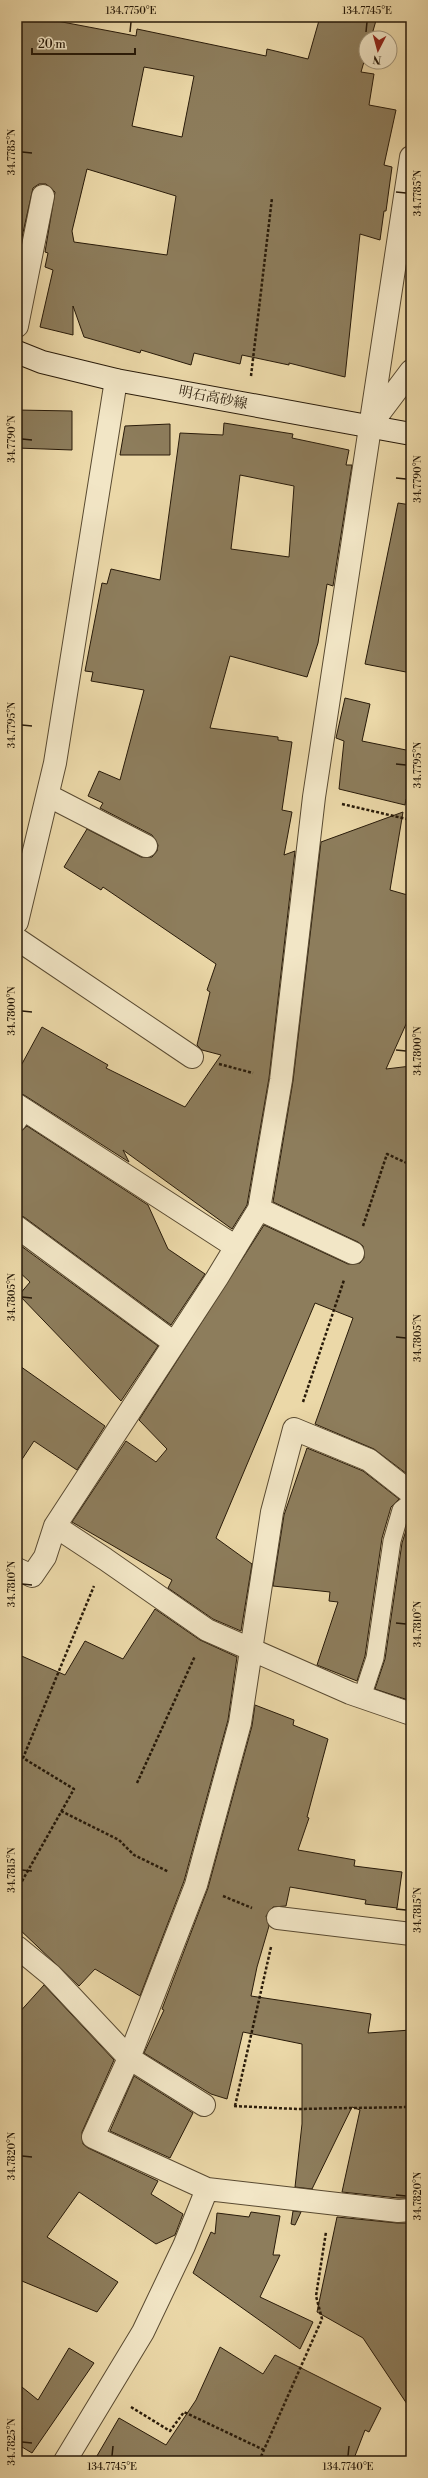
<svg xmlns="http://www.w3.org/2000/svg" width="428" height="2478" font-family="'Libre Bodoni','Noto Serif JP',serif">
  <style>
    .building { fill: #8d7d5c; stroke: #281a09; fill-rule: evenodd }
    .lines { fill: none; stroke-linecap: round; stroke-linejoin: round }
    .service-casing { stroke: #594a31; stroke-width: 19 }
    .minor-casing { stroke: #594a31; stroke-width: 24 }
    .secondary-casing { stroke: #281a09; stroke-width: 24 }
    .path { stroke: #281a09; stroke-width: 2.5; stroke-dasharray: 3 2; stroke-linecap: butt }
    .service { stroke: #f2e6c6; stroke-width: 17 }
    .minor { stroke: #f2e6c6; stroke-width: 22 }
    .secondary { stroke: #f2e6c6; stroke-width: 22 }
    .ticks { fill: none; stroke: #281a09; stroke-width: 1.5 }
    .labels { text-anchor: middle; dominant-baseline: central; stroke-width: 4; stroke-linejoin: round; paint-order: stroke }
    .street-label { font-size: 14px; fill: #281a09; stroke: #f2e6c6 }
    .neatline { fill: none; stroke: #281a09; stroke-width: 1.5 }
    .ticks-label { font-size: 10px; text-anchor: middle; fill: #281a09 }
  </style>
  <rect width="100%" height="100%" fill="#ebd8a8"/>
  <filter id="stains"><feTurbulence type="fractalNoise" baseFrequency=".005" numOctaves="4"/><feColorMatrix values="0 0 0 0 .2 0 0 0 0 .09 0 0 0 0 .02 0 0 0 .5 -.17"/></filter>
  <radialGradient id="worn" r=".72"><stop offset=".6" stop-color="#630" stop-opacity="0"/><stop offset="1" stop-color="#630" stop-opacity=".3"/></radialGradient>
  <path class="building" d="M17 17H58L57 21 136 36 137 29 266 56 267 49 308 59 320 17H377L371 38H366V55L361 72 374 74 369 105 396 110 384 165 392 167 386 211H384L380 240 360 234 345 377 289 363V365L242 355 240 364 194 353 191 365 141 350 140 353 84 337 73 306V335L40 327 53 270 45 267 48 253 45 252 55 192 46 184H39L33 188 20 246H17ZM144 67 194 76 182 137 132 126ZM87 169 176 196 167 255 74 242 72 231Z
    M17 410 72 411V450L17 448Z
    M224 423 293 434 292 438 349 450 346 465H352L333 586 327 584 318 643 307 677 230 656 210 728 278 737V740L292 742 282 810 292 812 284 855 295 851 269 1078 247 1205 232 1229 123 1150 129 1162 24 1095 17 1093V1073L42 1027 108 1065 106 1068 185 1107 221 1055 202 1050 197 1045 210 992 207 990 216 964 103 887 101 890 64 867 87 829 141 857H152L157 851 158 845 152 835 100 808 103 803 88 796 99 771 120 780 144 690 91 681 93 672 85 671 102 583 107 584 111 569 160 580 180 433 223 435ZM240 475 294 486 289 557 231 549Z
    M170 424V455H120L125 426Z
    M398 503 411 505V673L365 664Z
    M345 698 370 704 362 741 411 751V800L406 799 405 805 339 789 344 741 336 738Z
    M403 812 390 890 411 896V1013L386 1069 411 1066V1477L374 1449 315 1424 353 1318 315 1303 216 1538 252 1564 241 1631 213 1619 168 1588 172 1580 72 1522 126 1441 156 1462 167 1449 139 1420 264 1225 348 1264 360 1263 364 1258 363 1246 358 1242 273 1202 293 1081 321 842Z
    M27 1126 148 1205 168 1249 205 1274 171 1325 24 1217 17 1215V1135Z
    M17 1243 158 1346 121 1401 19 1295 30 1282 17 1270Z
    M17 1364 105 1426 77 1470 34 1441 17 1467Z
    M307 1448 363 1471 399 1499 391 1507 382 1538 365 1656 357 1681 317 1665 338 1602 329 1601 330 1592 273 1586 284 1515Z
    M411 1515V1701L375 1689 385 1659 402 1543Z
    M155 1609 200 1640 237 1657 228 1720 184 1881 140 1996 95 1969 79 1986 17 1927V1654L65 1675 85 1641 123 1659Z
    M255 1705 294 1720 293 1725 328 1739 307 1817 309 1818 298 1850 355 1860 354 1866 402 1872 397 1908 365 1904 366 1900 290 1887 286 1906 273 1907 266 1916 269 1926 257 1967 251 1996 371 2014 368 2033 411 2030V2198H398L342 2192 360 2110 352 2107 312 2189 295 2187 302 2124V2044L243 2032 227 2099 211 2094 144 2053 164 2010 162 2009 208 1888 252 1726Z
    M44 1985 114 2060 82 2132 83 2144 88 2148 158 2181 151 2194 183 2214 175 2235 156 2244 79 2192 47 2237 118 2282 97 2312 17 2279V2015Z
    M134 2076 193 2113 170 2158 110 2131Z
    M293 2211 301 2212 295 2225 291 2224Z
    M251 2212 280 2216 273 2255H280L260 2297 313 2322 300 2349 193 2273 211 2232 215 2234 217 2213 249 2217Z
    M337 2217 397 2223H411V2410L363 2338 317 2312Z
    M220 2347 263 2374 275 2355 381 2408 369 2432 365 2430 353 2461H94L119 2418 166 2445 196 2400Z
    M69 2348 94 2363 32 2453 17 2444V2436L22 2428 17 2425V2383L38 2400Z"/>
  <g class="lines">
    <g class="service-casing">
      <path id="service" d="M17 1123 26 1110
        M362 1697 375 1658 392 1541 401 1510 411 1502"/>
    </g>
    <g class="minor-casing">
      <path id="minor" d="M17 326 43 196
        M371 424 411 371
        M49 796 146 846
        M17 922 55 763 116 380
        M17 939 192 1057
        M17 1105 236 1247
        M259 1209 353 1253
        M17 1227 173 1342
        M411 1493 369 1460 294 1429 272 1512 240 1723 196 1885 129 2058 93 2137 207 2189 398 2211 411 2210
        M55 1526 217 1278 259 1209 281 1080 314 797 411 157
        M17 1569 32 1576 45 1557 55 1526 105 1559 207 1630 350 1693 411 1714
        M278 1918 411 1934
        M17 1947 51 1975 129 2058 204 2105
        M65 2461 143 2332 184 2246 207 2189"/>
    </g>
    <g class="secondary-casing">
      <path id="secondary" d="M17 352 42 362 116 380 411 434"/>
    </g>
    <path class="path" d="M251 376 272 198
      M342 804 411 820
      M219 1064 253 1073
      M363 1226 387 1154 411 1165
      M303 1402 344 1280
      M137 1783 195 1656
      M61 1811 119 1840 134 1855 169 1872
      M17 1890 74 1789 23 1758 94 1586
      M223 1896 252 1908
      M234 2106 297 2109 411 2107
      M235 2106 271 1947
      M131 2407 170 2431 184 2412 264 2450
      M259 2461 322 2319 316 2296 326 2232"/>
    <use href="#service" class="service"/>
    <use href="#minor" class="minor"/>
    <use href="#secondary" class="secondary"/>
  </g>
  <path class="ticks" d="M130 32 131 22M366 32 367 22M22 152 32 153M396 192 406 193M22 439 32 440M396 478 406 479M22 725 32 726M396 764 406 765M22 1011 32 1012M396 1050 406 1051M22 1297 32 1298M396 1337 406 1338M22 1584 32 1585M396 1623 406 1624M22 1870 32 1871M396 1909 406 1910M22 2156 32 2157M396 2195 406 2196M22 2442 32 2443M112 2456 113 2446M348 2456 349 2446"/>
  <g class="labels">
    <g class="street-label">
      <text transform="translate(213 398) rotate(11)">明石高砂線</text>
    </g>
  </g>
  <rect width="428" height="2478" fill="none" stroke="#ebd8a8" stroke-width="44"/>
  <g transform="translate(378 50) rotate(186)"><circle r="19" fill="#f2e6c6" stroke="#a1947a"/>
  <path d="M0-3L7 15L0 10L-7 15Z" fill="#8f2418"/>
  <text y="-6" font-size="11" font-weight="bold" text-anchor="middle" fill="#281a09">N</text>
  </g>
  <path d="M32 48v6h103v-6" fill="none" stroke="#281a09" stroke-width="2"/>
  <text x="38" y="48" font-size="12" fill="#281a09" stroke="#f2e6c6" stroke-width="3" paint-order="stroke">20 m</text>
  <rect x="22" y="22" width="384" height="2434" class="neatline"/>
  <g class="ticks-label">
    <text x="131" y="14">134.7750°E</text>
    <text x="367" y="14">134.7745°E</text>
    <text transform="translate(11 152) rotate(-90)" y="4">34.7785°N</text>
    <text transform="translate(417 193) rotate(-90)" y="4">34.7785°N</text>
    <text transform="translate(11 439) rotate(-90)" y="4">34.7790°N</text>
    <text transform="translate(417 479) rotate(-90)" y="4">34.7790°N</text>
    <text transform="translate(11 725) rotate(-90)" y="4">34.7795°N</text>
    <text transform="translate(417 765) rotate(-90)" y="4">34.7795°N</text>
    <text transform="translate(11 1011) rotate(-90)" y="4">34.7800°N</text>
    <text transform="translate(417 1051) rotate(-90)" y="4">34.7800°N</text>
    <text transform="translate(11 1297) rotate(-90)" y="4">34.7805°N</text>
    <text transform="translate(417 1338) rotate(-90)" y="4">34.7805°N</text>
    <text transform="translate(11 1584) rotate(-90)" y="4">34.7810°N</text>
    <text transform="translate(417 1624) rotate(-90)" y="4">34.7810°N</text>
    <text transform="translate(11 1870) rotate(-90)" y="4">34.7815°N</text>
    <text transform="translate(417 1910) rotate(-90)" y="4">34.7815°N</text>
    <text transform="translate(11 2156) rotate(-90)" y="4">34.7820°N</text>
    <text transform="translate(417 2196) rotate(-90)" y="4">34.7820°N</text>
    <text transform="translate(11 2442) rotate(-90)" y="4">34.7825°N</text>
    <text x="112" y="2470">134.7745°E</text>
    <text x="348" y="2470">134.7740°E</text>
  </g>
  <rect width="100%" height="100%" filter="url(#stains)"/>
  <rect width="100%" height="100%" fill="url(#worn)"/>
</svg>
